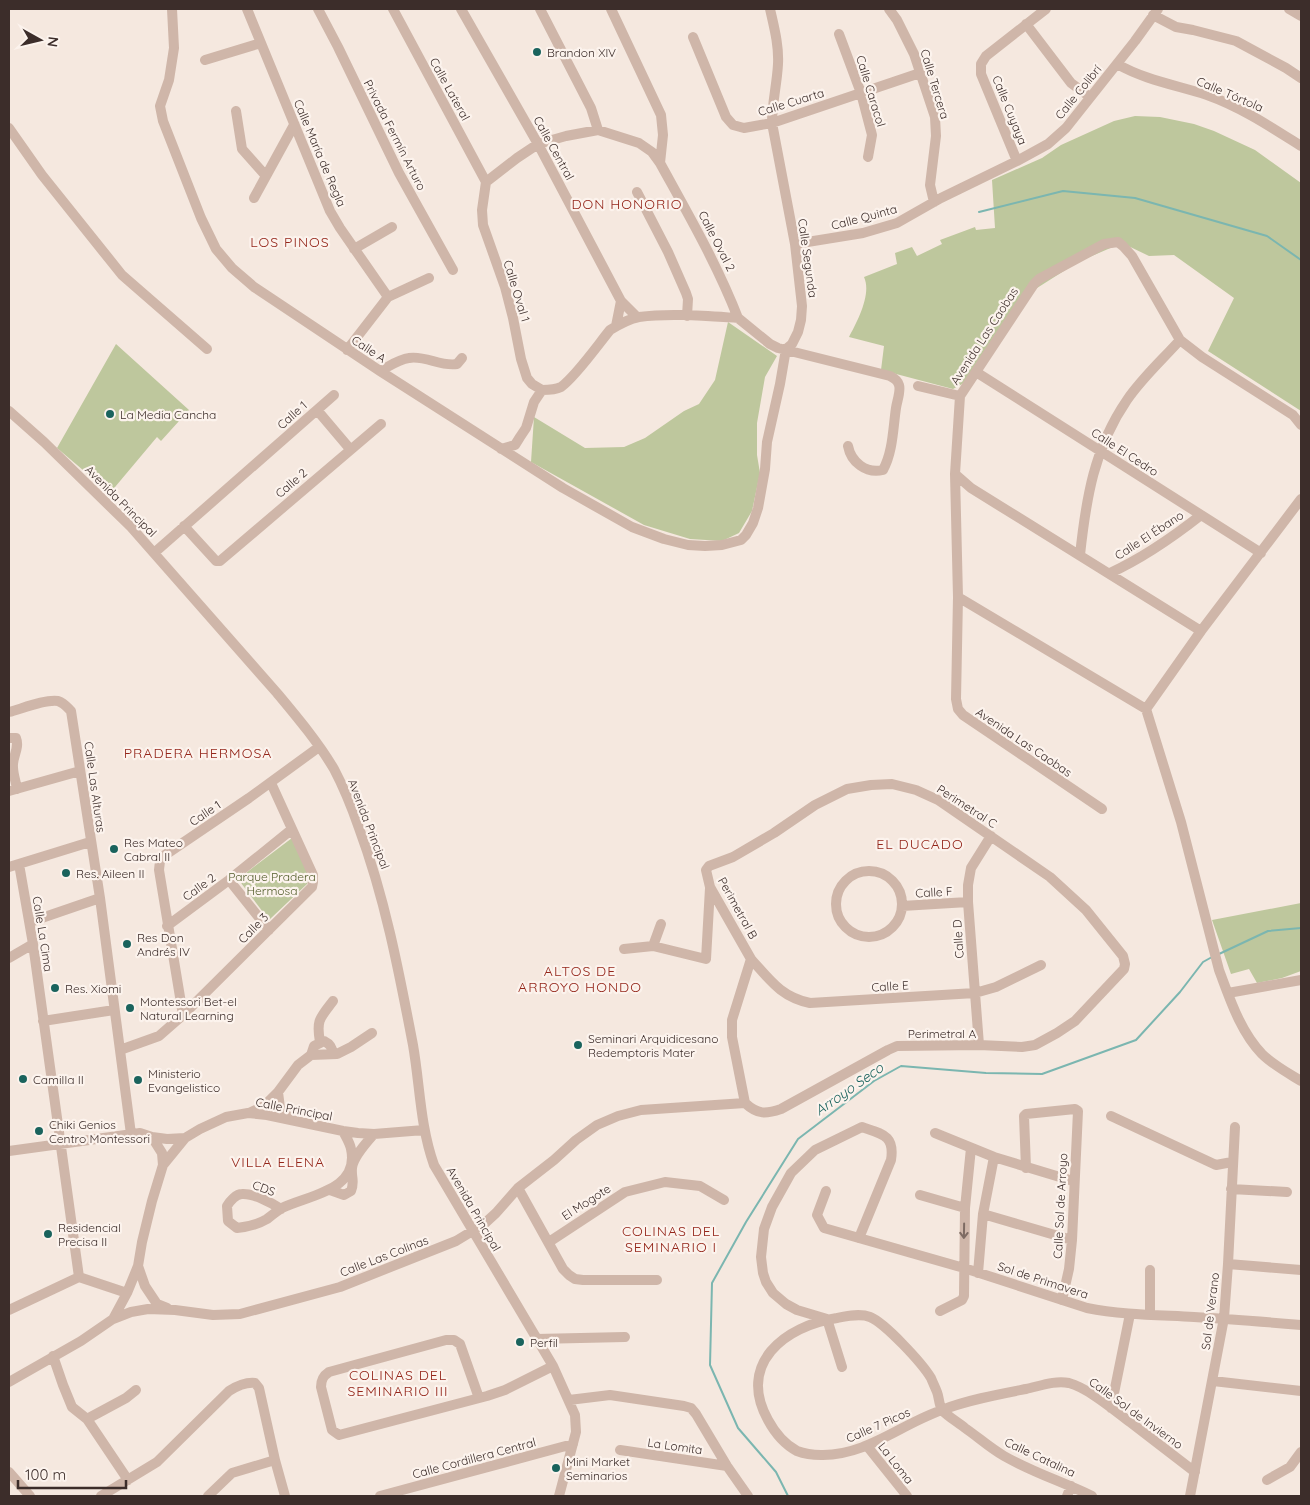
<svg xmlns="http://www.w3.org/2000/svg" width="1310" height="1505" font-family="Quicksand,sans-serif">
  <style>
    .green { fill: #bec79d }
    .lines { fill: none; stroke-linecap: round; stroke-linejoin: round }
    .stream { stroke: #7bb6b0; stroke-width: 2 }
    .minor { stroke: #cfb6a9; stroke-width: 10 }
    .oneway { stroke: #7e6b63 }
    .poi-dot { fill: #1a635d; stroke: #fcf3ed; stroke-width: 2 }
    .labels { text-anchor: middle; dominant-baseline: central; stroke-width: 4.5; stroke-linejoin: round; paint-order: stroke }
    .poi-label { font-size: 12px; fill: #3c2d2a; stroke: #fcf3ed; text-anchor: start }
    .street-label { font-size: 12px; fill: #3c2d2a; stroke: #fcf3ed }
    .park-label { font-size: 12px; fill: #525d2b; stroke: #fcf3ed }
    .neighbourhood-label { font-size: 14px; letter-spacing: 1px; fill: #94261a; stroke: #fcf3ed }
    .water-label { font-size: 14px; font-style: italic; fill: #1a635d; stroke: #fcf3ed }
  </style>
  <rect width="100%" height="100%" fill="#f5e8df"/>
  <path class="green" d="M1135 116 1160 117 1194 124 1214 131 1255 150 1301 183V411L1208 351 1234 298 1174 255 1149 256 1122 243 1078 262 1026 295 964 383 953 389 881 370 884 346 849 337C857 322 872 294 864 277L897 264 895 253 912 247 917 256 942 244 940 240 975 227 976 230 995 228 992 180 1042 158 1061 145 1114 121Z
    M728 322 777 356 765 377 757 423V455L760 473 752 511 739 533 722 541 690 539 644 525 531 462 534 417 585 448 624 447 645 438 684 411 699 404 715 380Z
    M116 344 189 410 161 441 157 437 110 493 57 448Z
    M292 838 310 874 307 884 269 920 238 879Z
    M1301 903V971L1282 978 1257 983 1249 969 1231 974 1212 920Z"/>
  <g class="lines">
    <path class="stream" d="M979 212 1063 191 1135 198 1267 236 1301 260
      M1219 954 1268 931 1301 928
      M788 1496 776 1472 738 1428 710 1365 712 1283 746 1222 798 1139 874 1081 901 1066 986 1073 1042 1074 1136 1040 1180 992 1203 962 1212 957"/>
    <path class="minor" d="M172 9 174 48 169 80 160 106 163 121 201 218 216 249 232 268 254 287 380 371 563 488 632 527 664 539 688 545 705 546 722 545 741 540 746 535 753 523 758 508 765 469 767 442 780 384 786 349 792 344 798 332 801 320 802 306 795 244 772 123C772 103 777 84 778 64 779 45 774 27 770 9
      M247 9 330 211 340 228 388 297
      M318 9 338 47 399 173 453 270
      M393 9 486 182
      M461 9 538 144 621 301 637 317
      M540 9 591 108 598 130
      M611 9 661 115 663 135 660 163
      M889 9 897 20 914 54 935 117 936 136 930 185 934 202
      M1289 9 1301 16
      M1153 15 1176 27 1193 30 1236 41 1286 68 1301 78
      M1026 24 1071 83 1090 97
      M839 34 861 93 872 135 868 157
      M693 37 726 117 733 125 744 128 772 123 920 73
      M205 60 261 43
      M1117 64C1145 80 1176 85 1207 95 1241 107 1271 127 1301 146
      M236 111 242 149 266 176
      M9 128 42 175 122 275 207 349
      M1017 161 981 74V64L986 56 1046 9
      M637 192 668 252 686 293 688 299 687 316
      M254 198 294 125
      M795 244 863 233 897 223 941 198 1017 161 1048 144 1066 128 1135 41 1158 9
      M354 249 392 227
      M738 318 770 344 778 348 890 376C894 378 898 381 899 385 901 391 897 401 896 408 893 428 893 452 883 470 866 474 851 462 848 446
      M616 326 621 301
      M347 350 388 297 429 278
      M380 371C388 367 399 359 409 358 425 355 441 367 457 364L462 358
      M976 372 1261 553
      M918 386 960 396
      M542 390C548 390 555 390 561 387 576 376 597 346 610 330 618 325 629 319 639 317 670 313 706 316 738 318
      M317 410 350 449
      M9 411 44 442 131 527 277 693C297 717 318 742 334 769 344 788 352 808 359 828 385 898 399 972 413 1045 420 1085 420 1126 434 1165L553 1366 575 1415 576 1432 559 1496
      M501 449 515 445 520 437 526 428 534 402 542 390 532 384 527 378 521 359 513 318 505 287 483 225 482 210 486 182 517 158 538 144 566 136 598 130 639 143 652 152 660 163C688 214 717 264 738 318
      M955 474 971 488 1201 631
      M1301 499 1201 631 1146 709 1181 822 1219 970C1230 999 1240 1031 1262 1054 1273 1065 1288 1073 1301 1081
      M184 526 216 561H220L381 424
      M154 553 334 395
      M1080 555C1086 499 1094 448 1127 400 1142 378 1162 360 1180 340
      M1110 573C1143 558 1173 537 1201 515
      M958 597 1146 709
      M9 712C21 709 45 699 58 701 64 703 67 707 71 711L100 898 131 1134
      M9 738H16C20 748 12 757 13 767 13 774 16 782 17 789
      M892 784 916 790 938 800 1050 877 1086 910 1123 956 1125 964 1124 969 1075 1021 1057 1033 1035 1045 1022 1047 979 1045 897 1046 888 1050 781 1109C766 1114 758 1115 745 1103L732 1037V1020L751 959 710 887 706 870 709 866 733 857 774 833 815 805 847 789 871 785Z
      M9 791 80 771
      M1102 809 963 715 958 709 956 699 958 597 955 474 960 396 1034 284 1039 279 1104 244 1118 242 1123 246 1132 256 1180 340 1202 357 1293 415 1301 425
      M19 864 33 944 79 1277
      M9 867 90 842
      M836 904a33 33 0 1 1 66 0a33 33 0 1 1-66 0Z
      M229 880 269 930
      M902 906 968 902
      M30 922 100 898
      M167 926 229 880 291 830
      M653 946 661 924
      M624 949 653 946 706 959 710 888
      M9 958 33 944
      M751 959C770 980 781 997 810 1003L975 993 996 987 1041 965
      M1228 993 1301 980
      M183 1015 159 870 160 861 165 855 249 798 319 747
      M43 1021 114 1010
      M320 1042C316 1020 320 1018 333 1001
      M979 1045 968 902V885L971 868 991 836
      M120 1050 159 1036 183 1015 312 887 313 882V875L271 783
      M311 1055 314 1046 324 1041C330 1044 332 1047 333 1054
      M278 1092 280 1108 291 1119
      M249 1113 264 1106 278 1092 298 1065 311 1055 337 1054 351 1047 372 1033
      M1111 1116 1216 1165 1232 1162
      M935 1133 994 1157 1073 1181
      M152 1137 167 1139 185 1138
      M9 1151 140 1133 152 1137 162 1153 163 1165
      M1026 1168 1024 1116 1026 1114 1075 1109 1078 1111 1072 1240 1069 1269 1062 1300
      M518 1188 563 1269 569 1275 575 1279 583 1280H657
      M1231 1189 1287 1192
      M330 1190 344 1195 351 1191C355 1181 351 1178 352 1168 353 1157 367 1142 374 1134
      M826 1191 817 1215 824 1228 964 1268 1087 1308C1122 1315 1158 1315 1194 1317 1230 1319 1266 1322 1301 1325
      M920 1195 965 1208
      M281 1209C272 1203 253 1193 242 1194 236 1194 230 1201 227 1206L228 1221 237 1228C248 1227 257 1225 267 1219 272 1215 277 1211 282 1208 309 1195 360 1190 351 1149 350 1143 346 1137 343 1131
      M983 1214 1072 1240
      M549 1242 625 1192 665 1182 700 1186 724 1200
      M1228 1264 1301 1270
      M978 1273 983 1214 994 1157
      M79 1277 127 1293
      M167 1308 157 1304 145 1286 138 1266 142 1242 152 1201 163 1165 185 1138 200 1129 226 1117 248 1113 267 1115 343 1131 358 1133 374 1134 424 1130
      M9 1310 79 1277
      M940 1311 962 1300 964 1296 965 1208 971 1148
      M1150 1315V1270
      M113 1319 127 1293 138 1266
      M827 1319 797 1310 786 1304 773 1293 766 1282 763 1273 761 1257 764 1229 772 1207 791 1173 815 1150 862 1127C882 1134 895 1135 891 1160L859 1238
      M827 1319 842 1367
      M536 1339 625 1337
      M53 1356 63 1385 72 1407 87 1419 128 1480
      M1213 1381 1301 1391
      M9 1382 81 1341 113 1319 131 1312 148 1309 175 1310 213 1315 240 1314 340 1287 456 1241 484 1224 496 1213 518 1188 554 1160 576 1140 597 1125 618 1116 641 1110 745 1103
      M479 1398 460 1344 454 1340H446L329 1372C323 1376 321 1380 321 1387L332 1430 339 1435 487 1396 505 1390 553 1366
      M569 1400 610 1395 684 1406 691 1408 696 1414 727 1466 748 1496
      M1111 1408 1130 1314
      M87 1419 126 1398 136 1390
      M867 1446 907 1496
      M620 1450 727 1466
      M9 1472 30 1496
      M1267 1480 1290 1467 1301 1452
      M101 1496 157 1462 229 1391C237 1386 246 1382 255 1383L259 1388 275 1460 285 1496
      M208 1496 232 1473 275 1460
      M380 1496 573 1444
      M1067 1496 1071 1486
      M1092 1496C1063 1482 1032 1472 1004 1456 990 1448 978 1437 965 1428 959 1423 947 1416 942 1410 939 1405 939 1397 937 1392 935 1387 933 1383 931 1378 922 1363 885 1323 870 1317 860 1313 847 1316 837 1318 784 1326 737 1364 768 1420 775 1433 784 1444 797 1451 805 1454 813 1455 821 1455 866 1456 901 1424 942 1410 967 1400 1000 1394 1026 1389 1040 1386 1055 1380 1069 1383 1088 1388 1114 1410 1130 1422 1152 1439 1173 1455 1195 1472
      M1190 1496 1224 1318 1228 1264 1235 1127"/>
  </g>
  <defs><path id="oneway-shaft" d="M-6 0H5M1.5-3L5.5 0L1.5 3" fill="none" stroke-width="1.6" stroke-linecap="round" stroke-linejoin="round" transform="scale(1.25)"/></defs>
  <use class="oneway" href="#oneway-shaft" transform="translate(964 1231) rotate(91)"/>
  <g class="poi-dot">
    <circle cx="537" cy="52" r="5"/>
    <circle cx="110" cy="414" r="5"/>
    <circle cx="114" cy="849" r="5"/>
    <circle cx="66" cy="873" r="5"/>
    <circle cx="127" cy="944" r="5"/>
    <circle cx="55" cy="988" r="5"/>
    <circle cx="130" cy="1008" r="5"/>
    <circle cx="578" cy="1045" r="5"/>
    <circle cx="23" cy="1079" r="5"/>
    <circle cx="138" cy="1080" r="5"/>
    <circle cx="39" cy="1131" r="5"/>
    <circle cx="48" cy="1234" r="5"/>
    <circle cx="520" cy="1342" r="5"/>
    <circle cx="556" cy="1468" r="5"/>
  </g>
  <g class="labels">
    <g class="poi-label">
      <text x="547" y="52">Brandon XlV</text>
      <text x="120" y="414">La Media Cancha</text>
      <text x="124" y="842">Res Mateo<tspan x="124" dy="14">Cabral II</tspan></text>
      <text x="76" y="873">Res. Aileen II</text>
      <text x="137" y="937">Res Don<tspan x="137" dy="14">Andrés IV</tspan></text>
      <text x="65" y="988">Res. Xiomi</text>
      <text x="140" y="1001">Montessori Bet-el<tspan x="140" dy="14">Natural Learning</tspan></text>
      <text x="588" y="1038">Seminari Arquidicesano<tspan x="588" dy="14">Redemptoris Mater</tspan></text>
      <text x="148" y="1073">Ministerio<tspan x="148" dy="14">Evangelistico</tspan></text>
      <text x="33" y="1079">Camilla II</text>
      <text x="49" y="1124">Chiki Genios<tspan x="49" dy="14">Centro Montessori</tspan></text>
      <text x="58" y="1227">Residencial<tspan x="58" dy="14">Precisa II</tspan></text>
      <text x="530" y="1342">Perfil</text>
      <text x="566" y="1461">Mini Market<tspan x="566" dy="14">Seminarios</tspan></text>
    </g>
    <g class="street-label">
      <text transform="translate(935 84) rotate(73)">Calle Tercera</text>
      <text transform="translate(450 89) rotate(61)">Calle Lateral</text>
      <text transform="translate(871 91) rotate(73)">Calle Caracol</text>
      <text transform="translate(1078 92) rotate(-51)">Calle Colibrí</text>
      <text transform="translate(1230 94) rotate(23)">Calle Tórtola</text>
      <text transform="translate(791 102) rotate(-17)">Calle Cuarta</text>
      <text transform="translate(1010 110) rotate(68)">Calle Cuyaya</text>
      <text transform="translate(395 135) rotate(63)">Privada Fermín Arturo</text>
      <text transform="translate(554 148) rotate(61)">Calle Central</text>
      <text transform="translate(320 153) rotate(67)">Calle María de Regla</text>
      <text transform="translate(864 217) rotate(-15)">Calle Quinta</text>
      <text transform="translate(717 241) rotate(63)">Calle Oval 2</text>
      <text transform="translate(808 258) rotate(82)">Calle Segunda</text>
      <text transform="translate(517 291) rotate(73)">Calle Oval 1</text>
      <text transform="translate(984 336) rotate(-57)">Avenida Las Caobas</text>
      <text transform="translate(369 349) rotate(33)">Calle A</text>
      <text transform="translate(292 415) rotate(-42)">Calle 1</text>
      <text transform="translate(1125 452) rotate(33)">Calle El Cedro</text>
      <text transform="translate(291 483) rotate(-41)">Calle 2</text>
      <text transform="translate(121 501) rotate(45)">Avenida Principal</text>
      <text transform="translate(1149 535) rotate(-33)">Calle El Ébano</text>
      <text transform="translate(1024 742) rotate(34)">Avenida Las Caobas</text>
      <text transform="translate(95 787) rotate(82)">Calle Las Alturas</text>
      <text transform="translate(967 806) rotate(33)">Perimetral C</text>
      <text transform="translate(205 813) rotate(-34)">Calle 1</text>
      <text transform="translate(369 824) rotate(69)">Avenida Principal</text>
      <text transform="translate(199 887) rotate(-36)">Calle 2</text>
      <text transform="translate(934 892) rotate(-3)">Calle F</text>
      <text transform="translate(738 908) rotate(61)">Perimetral B</text>
      <text transform="translate(253 928) rotate(-45)">Calle 3</text>
      <text transform="translate(43 934) rotate(81)">Calle La Cima</text>
      <text transform="translate(958 939) rotate(-94)">Calle D</text>
      <text transform="translate(890 986) rotate(-4)">Calle E</text>
      <text x="942" y="1033">Perimetral A</text>
      <text transform="translate(294 1109) rotate(11)">Calle Principal</text>
      <text transform="translate(264 1188) rotate(20)">CDS</text>
      <text transform="translate(586 1202) rotate(-33)">El Mogote</text>
      <text transform="translate(1060 1206) rotate(-87)">Calle Sol de Arroyo</text>
      <text transform="translate(474 1209) rotate(60)">Avenida Principal</text>
      <text transform="translate(384 1256) rotate(-21)">Calle Las Colinas</text>
      <text transform="translate(1043 1280) rotate(18)">Sol de Primavera</text>
      <text transform="translate(1210 1311) rotate(-83)">Sol de Verano</text>
      <text transform="translate(1136 1413) rotate(36)">Calle Sol de Invierno</text>
      <text transform="translate(878 1425) rotate(-24)">Calle 7 Picos</text>
      <text transform="translate(675 1446) rotate(8)">La Lomita</text>
      <text transform="translate(1040 1457) rotate(25)">Calle Catalina</text>
      <text transform="translate(474 1458) rotate(-15)">Calle Cordillera Central</text>
      <text transform="translate(896 1463) rotate(52)">La Loma</text>
    </g>
    <g class="park-label">
      <text x="272" y="876">Parque Pradera<tspan x="272" dy="14">Hermosa</tspan></text>
    </g>
    <g class="neighbourhood-label">
      <text x="627" y="204">DON HONORIO</text>
      <text x="290" y="242">LOS PINOS</text>
      <text x="198" y="753">PRADERA HERMOSA</text>
      <text x="920" y="844">EL DUCADO</text>
      <text x="580" y="971">ALTOS DE<tspan x="580" dy="16">ARROYO HONDO</tspan></text>
      <text x="278" y="1162">VILLA ELENA</text>
      <text x="671" y="1231">COLINAS DEL<tspan x="671" dy="16">SEMINARIO I</tspan></text>
      <text x="398" y="1375">COLINAS DEL<tspan x="398" dy="16">SEMINARIO III</tspan></text>
    </g>
    <g class="water-label">
      <text transform="translate(849 1089) rotate(-35)">Arroyo Seco</text>
    </g>
  </g>
  <rect width="1310" height="1505" fill="none" stroke="#3c2d2a" stroke-width="20"/>
  <g transform="translate(40 40) rotate(98)" stroke="#fcf3ed" stroke-width="4" paint-order="stroke">
  <path d="M0-4L9 19L0 12L-9 19Z" fill="#3c2d2a"/>
  <text y="-8" font-size="14" font-weight="bold" text-anchor="middle" fill="#3c2d2a">N</text>
  </g>
  <path d="M18 1480v8h108v-8" fill="none" stroke="#3c2d2a" stroke-width="2.5"/>
  <text x="25" y="1480" font-size="15" fill="#3c2d2a" stroke="#fcf3ed" stroke-width="4" paint-order="stroke">100 m</text>
</svg>
